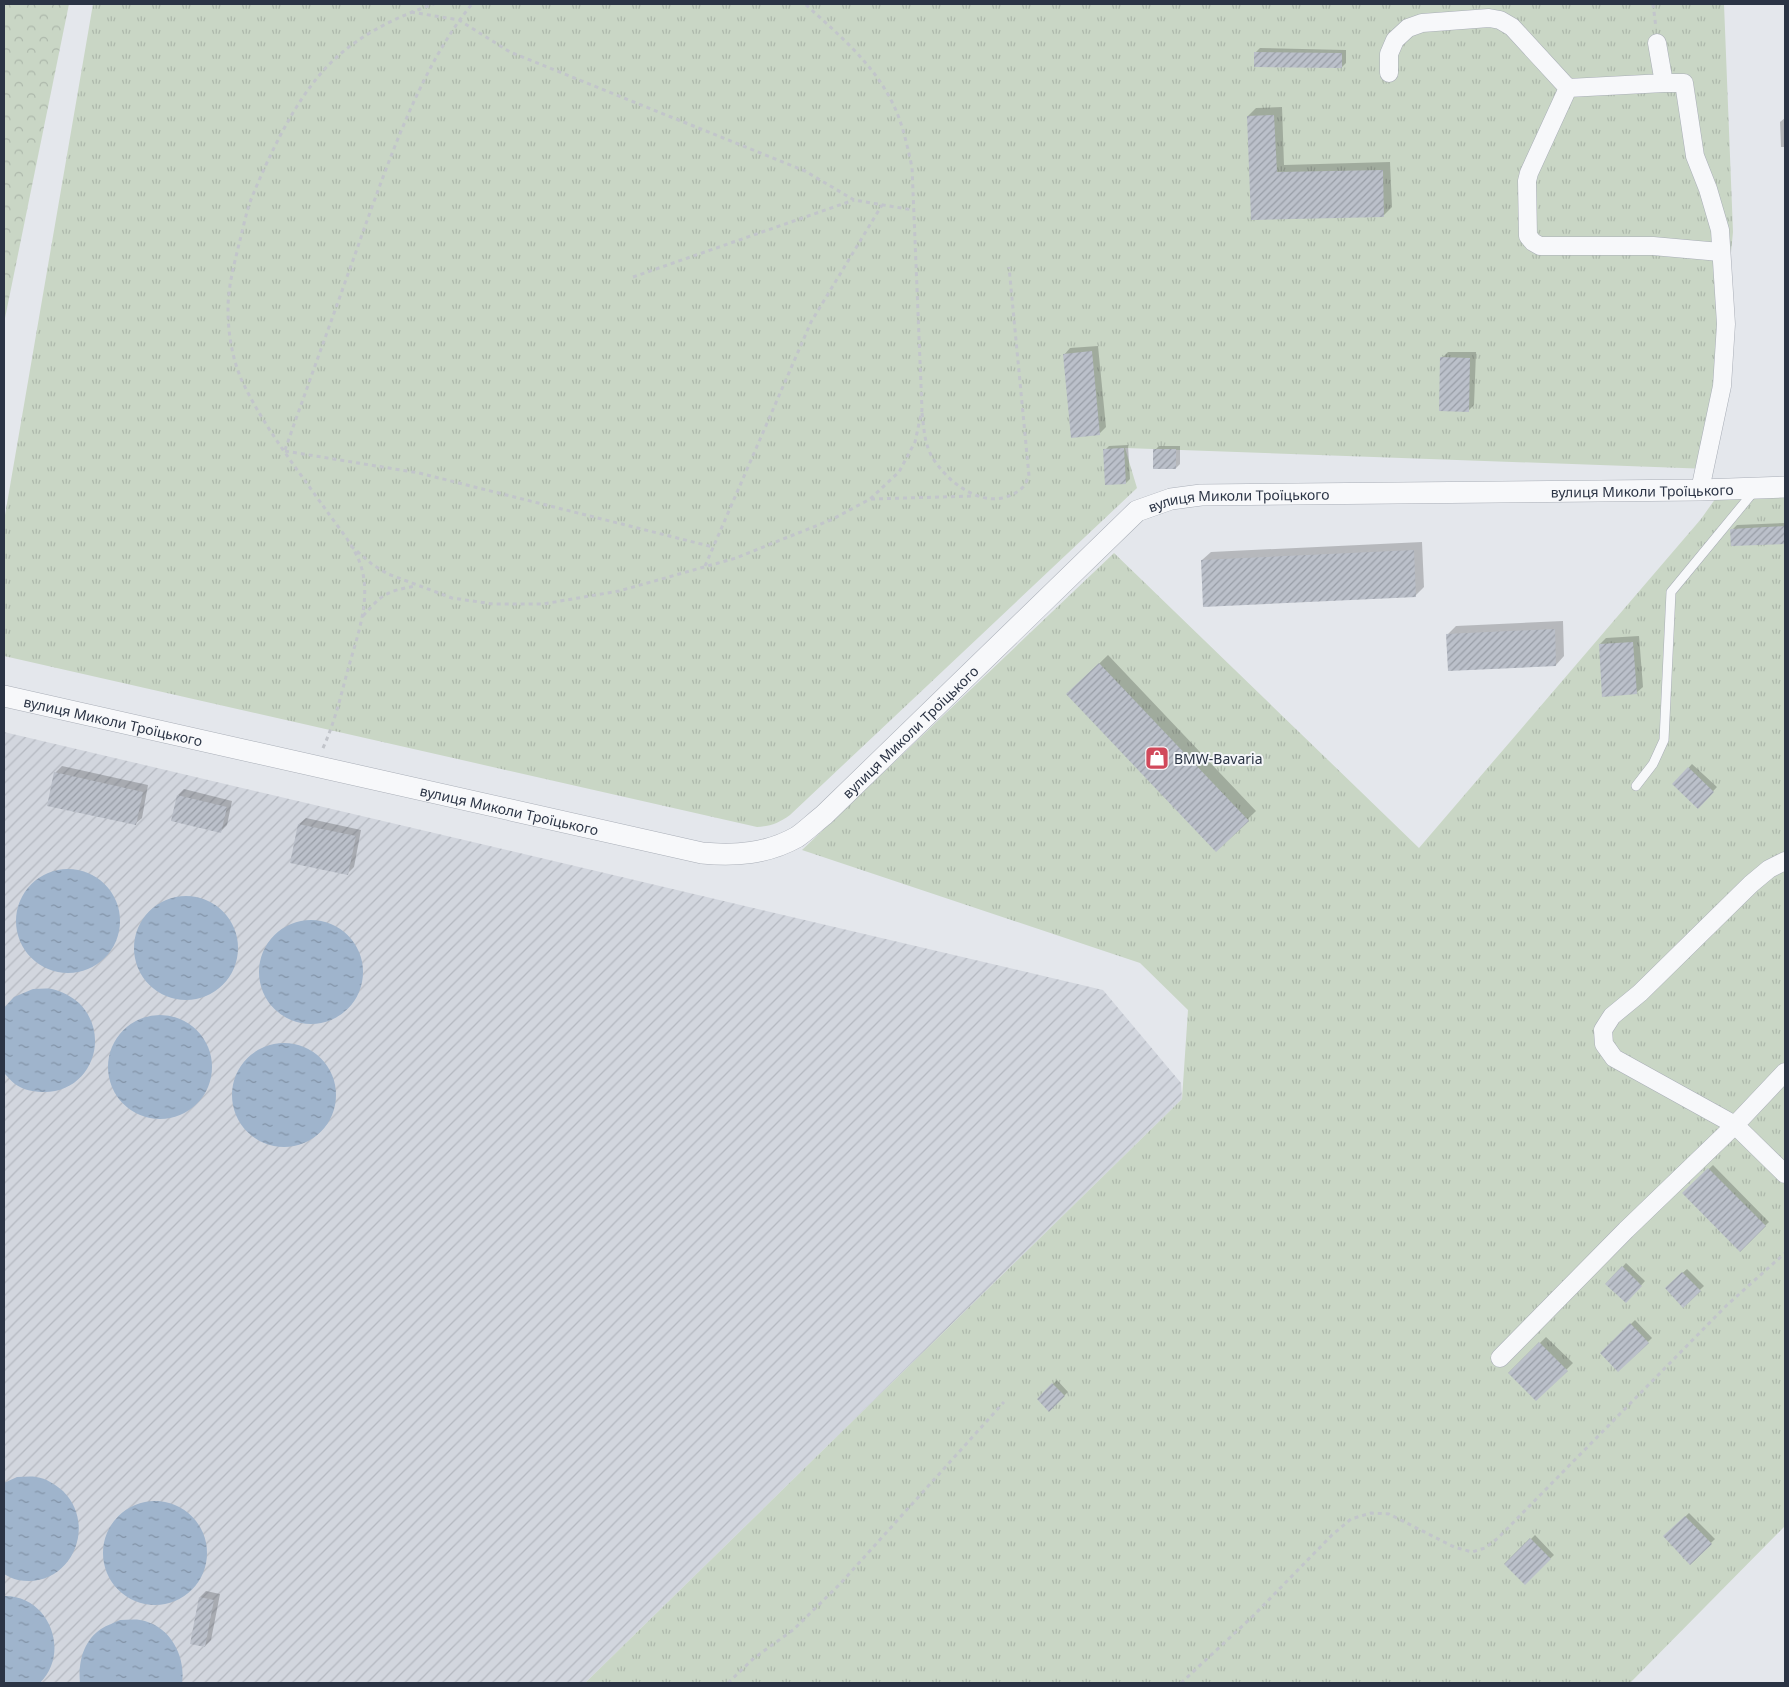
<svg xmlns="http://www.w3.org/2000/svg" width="1789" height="1687" font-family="'Noto Sans',sans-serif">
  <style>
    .industrial { fill: url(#industrial-furrows) }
    .grass { fill: url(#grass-tufts) }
    .forest { fill: url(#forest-crowns) }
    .water { fill: url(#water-ripples) }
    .shadow { fill: #0003 }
    .building { fill: url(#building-hatch) }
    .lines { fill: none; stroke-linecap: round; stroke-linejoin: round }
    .service-casing { stroke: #a9aeb7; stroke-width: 10 }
    .minor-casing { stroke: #a9aeb7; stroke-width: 19 }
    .tertiary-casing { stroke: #a9aeb7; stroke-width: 22 }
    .path { stroke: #c2c5cb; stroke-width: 3; stroke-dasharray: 4 4; stroke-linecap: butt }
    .service { stroke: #f7f8fa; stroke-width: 9 }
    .minor { stroke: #f7f8fa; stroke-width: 18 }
    .tertiary { stroke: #f7f8fa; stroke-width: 21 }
    .labels { text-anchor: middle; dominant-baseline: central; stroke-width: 4; stroke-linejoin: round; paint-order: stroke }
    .street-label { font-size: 14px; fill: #2b3445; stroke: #f4f6f9 }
    .poi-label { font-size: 14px; fill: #2b3445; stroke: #f4f6f9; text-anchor: start }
  </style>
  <defs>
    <pattern id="industrial-furrows" width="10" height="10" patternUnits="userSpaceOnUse" patternTransform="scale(1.25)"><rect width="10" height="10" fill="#d2d6de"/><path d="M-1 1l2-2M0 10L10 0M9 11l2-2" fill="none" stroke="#b4b8c0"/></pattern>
    <pattern id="grass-tufts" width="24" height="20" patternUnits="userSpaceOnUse" patternTransform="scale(1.25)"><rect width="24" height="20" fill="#c9d6c5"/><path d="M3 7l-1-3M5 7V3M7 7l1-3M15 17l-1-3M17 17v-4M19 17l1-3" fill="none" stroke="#adb8ab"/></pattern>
    <pattern id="forest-crowns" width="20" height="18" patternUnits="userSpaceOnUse" patternTransform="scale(1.25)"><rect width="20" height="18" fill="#c9d6c5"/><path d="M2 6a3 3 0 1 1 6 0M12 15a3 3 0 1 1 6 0" fill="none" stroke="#adb8ab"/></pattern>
    <pattern id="water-ripples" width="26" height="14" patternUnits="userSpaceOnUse" patternTransform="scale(1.25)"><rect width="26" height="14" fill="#9fb4cc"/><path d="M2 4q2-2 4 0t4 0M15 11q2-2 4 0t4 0" fill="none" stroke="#8293a7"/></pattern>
    <pattern id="building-hatch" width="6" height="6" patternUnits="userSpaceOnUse" patternTransform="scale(1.25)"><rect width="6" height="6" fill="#bbc0ca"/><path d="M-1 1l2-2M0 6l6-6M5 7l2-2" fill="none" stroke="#989da6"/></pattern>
  </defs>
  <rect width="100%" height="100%" fill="#e4e7ec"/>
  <path class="industrial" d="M4 732 1103 990 1181 1083 1182 1099 585 1683H4Z"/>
  <path class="grass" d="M93 4H1724L1733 232 1710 469 1125 448 1137 488 790 815C779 823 771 826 757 827L4 656V521Z
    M1785 492V1526L1630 1683H585L1182 1099 1188 1010 1140 963 802 850 1114 553 1419 848 1701 519 1718 495Z"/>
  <path class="forest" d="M4 4H69L4 323Z"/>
  <path class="water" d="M16 921a52 52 0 1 1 104 0a52 52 0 1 1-104 0Z
    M134 948a52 52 0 1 1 104 0a52 52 0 1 1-104 0Z
    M259 972a52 52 0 1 1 104 0a52 52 0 1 1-104 0Z
    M33 989C39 989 46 988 52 989 62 991 72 997 79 1003 112 1036 91 1092 44 1092 34 1092 23 1090 15 1084 11 1081 7 1076 4 1073V1008L14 997Z
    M108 1067a52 52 0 1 1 104 0a52 52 0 1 1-104 0Z
    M232 1095a52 52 0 1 1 104 0a52 52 0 1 1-104 0Z
    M17 1477C23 1477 30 1476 36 1477 46 1478 56 1485 63 1491 99 1527 69 1590 18 1580 13 1579 8 1576 4 1574V1483Z
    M103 1553a52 52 0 1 1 104 0a52 52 0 1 1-104 0Z
    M4 1596C49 1595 71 1652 40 1683H4Z
    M120 1620C127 1620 134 1619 140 1620 170 1625 186 1656 182 1683H80C78 1663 83 1641 101 1629 107 1625 114 1623 120 1620Z"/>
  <path class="shadow" d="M1260 48 1346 50V63L1342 67 1256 52Z
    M1282 107 1284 165 1390 162 1392 207 1384 215 1253 218 1248 116 1256 108Z
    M1785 118V147H1781L1780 122Z
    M1098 346 1106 427 1099 434 1064 355 1070 348Z
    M1448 352H1476L1474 405 1468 411 1442 358Z
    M1128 445 1130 479 1126 483 1105 450 1109 446Z
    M1159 446H1180V464L1176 468 1155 450Z
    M1785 523V542L1732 545 1731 531 1737 525Z
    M1422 542 1424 587 1415 596 1202 560 1211 552Z
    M1563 621 1564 656 1556 665 1447 635 1456 626Z
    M1639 636 1643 687 1636 693 1600 644 1606 638Z
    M1108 655 1256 811 1216 850 1068 694Z
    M1692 764 1717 787 1698 807 1674 784Z
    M62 766 148 785 142 818 135 824 55 773Z
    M184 789 232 801 227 825 220 832 178 795Z
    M306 818 361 830 354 867 348 873 299 824Z
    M1713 1165 1769 1222 1740 1250 1684 1193Z
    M1626 1263 1645 1281 1626 1302 1607 1284Z
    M1687 1269 1704 1286 1683 1306 1666 1288Z
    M1635 1320 1652 1338 1618 1370 1602 1353Z
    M1546 1337 1573 1363 1536 1400 1510 1373Z
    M1057 1380 1068 1392 1049 1410 1039 1399Z
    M1689 1513 1715 1539 1690 1563 1665 1536Z
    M1535 1535 1554 1555 1525 1583 1506 1564Z
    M206 1591 220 1594 211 1640 205 1646 200 1597Z"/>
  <path class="building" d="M1254 52 1342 53V68L1254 67Z
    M1274 115 1277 172 1383 170 1384 217 1251 220 1247 116Z
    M1092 351 1100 435 1071 438 1063 354Z
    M1440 357 1470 358 1469 412 1439 411Z
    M1124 448 1126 484 1105 485 1103 449Z
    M1153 449H1176V469H1153Z
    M1785 526V544L1731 546 1730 530 1731 529Z
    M1414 550 1416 597 1203 607 1201 560Z
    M1555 629 1556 666 1448 671 1446 634Z
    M1633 642 1637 694 1602 697 1599 644Z
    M1099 663 1249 821 1216 852 1066 694Z
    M1688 767 1714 792 1698 809 1672 784Z
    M54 772 143 792 136 825 47 806Z
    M177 795 227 807 221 833 171 821Z
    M298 824 356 836 348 875 290 863Z
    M1708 1168 1766 1226 1740 1252 1682 1193Z
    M1622 1266 1642 1286 1626 1303 1605 1284Z
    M1682 1272 1701 1291 1683 1308 1665 1288Z
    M1630 1323 1649 1343 1618 1372 1600 1353Z
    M1539 1342 1568 1371 1536 1401 1508 1373Z
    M1052 1383 1065 1396 1049 1412 1037 1399Z
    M1685 1516 1712 1544 1690 1565 1663 1536Z
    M1530 1538 1551 1559 1525 1585 1504 1564Z
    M199 1597 214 1600 205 1647 190 1644Z"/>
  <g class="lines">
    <g class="service-casing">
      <path id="service" d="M1636 786 1653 764 1664 740 1671 592 1755 490"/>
    </g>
    <g class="minor-casing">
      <path id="minor" d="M1657 43 1664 83H1684L1695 156 1708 189 1720 230 1726 324 1722 386 1700 490
        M1389 73V54L1395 40 1408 28 1422 23 1489 18 1500 20 1512 27 1568 88
        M1664 83 1568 88 1529 173 1527 181 1528 236 1533 242 1540 246H1653L1720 252
        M1785 861 1769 869 1751 884 1640 993 1612 1016 1603 1030 1604 1044 1614 1058 1735 1125 1785 1174
        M1500 1358 1626 1230 1735 1125 1785 1072"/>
    </g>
    <g class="tertiary-casing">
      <g id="tertiary">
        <path id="s1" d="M4 696 702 853C735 856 767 854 797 837 806 831 815 822 824 815L1137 511 1171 499 1201 495 1700 490 1785 487"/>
      </g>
    </g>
    <path class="path" d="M1653 4 1656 28
      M411 12 459 20 510 52 805 171 854 200 913 210
      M633 277 854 200
      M922 413C924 428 924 441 931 455 947 484 989 515 1021 489 1025 486 1027 480 1029 476L1009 267
      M285 450C311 376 338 303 364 229 391 155 422 65 472 4
      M285 451 419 473 713 547
      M871 499 975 496
      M351 546 373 565 388 574 452 598 493 604H543L619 591 736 558 833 519 870 499 899 472 915 442 922 410 912 167C907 146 903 124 893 104 874 64 837 33 805 4
      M705 566 811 322 882 205
      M363 616C382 594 387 591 416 586
      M323 748C334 724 340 699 347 673 356 639 372 601 361 566 354 545 338 527 326 510 297 469 264 427 242 381 232 358 228 333 228 309 228 287 234 265 239 244 243 229 246 212 252 197 271 151 300 89 338 56 365 32 401 15 434 4
      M728 1683 754 1658 793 1630 840 1584 1004 1402
      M1181 1683 1252 1617 1332 1535 1351 1519 1371 1513 1389 1514 1454 1547 1472 1552 1485 1548 1498 1538 1727 1305 1785 1253"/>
    <use href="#service" class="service"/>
    <use href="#minor" class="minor"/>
    <use href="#tertiary" class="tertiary"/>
  </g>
  <defs>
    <g id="shop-square" transform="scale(1.25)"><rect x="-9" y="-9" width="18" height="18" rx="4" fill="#d1495b" stroke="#f4f6f9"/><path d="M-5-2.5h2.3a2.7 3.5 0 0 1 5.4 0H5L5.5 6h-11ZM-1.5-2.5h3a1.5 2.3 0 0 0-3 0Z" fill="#fff"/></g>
  </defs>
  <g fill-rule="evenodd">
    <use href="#shop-square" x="1157" y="758"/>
  </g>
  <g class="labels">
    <g class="street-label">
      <text stroke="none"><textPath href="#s1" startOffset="1792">вулиця Миколи Троїцького</textPath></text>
      <text stroke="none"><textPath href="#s1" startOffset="1388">вулиця Миколи Троїцького</textPath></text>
      <text stroke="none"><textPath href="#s1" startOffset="112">вулиця Миколи Троїцького</textPath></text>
      <text stroke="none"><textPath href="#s1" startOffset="968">вулиця Миколи Троїцького</textPath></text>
      <text stroke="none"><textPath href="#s1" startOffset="518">вулиця Миколи Троїцького</textPath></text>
    </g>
    <g class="poi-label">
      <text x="1174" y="758">BMW-Bavaria</text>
    </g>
  </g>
  <rect width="1789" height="1687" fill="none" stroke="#2b3445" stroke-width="10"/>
</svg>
